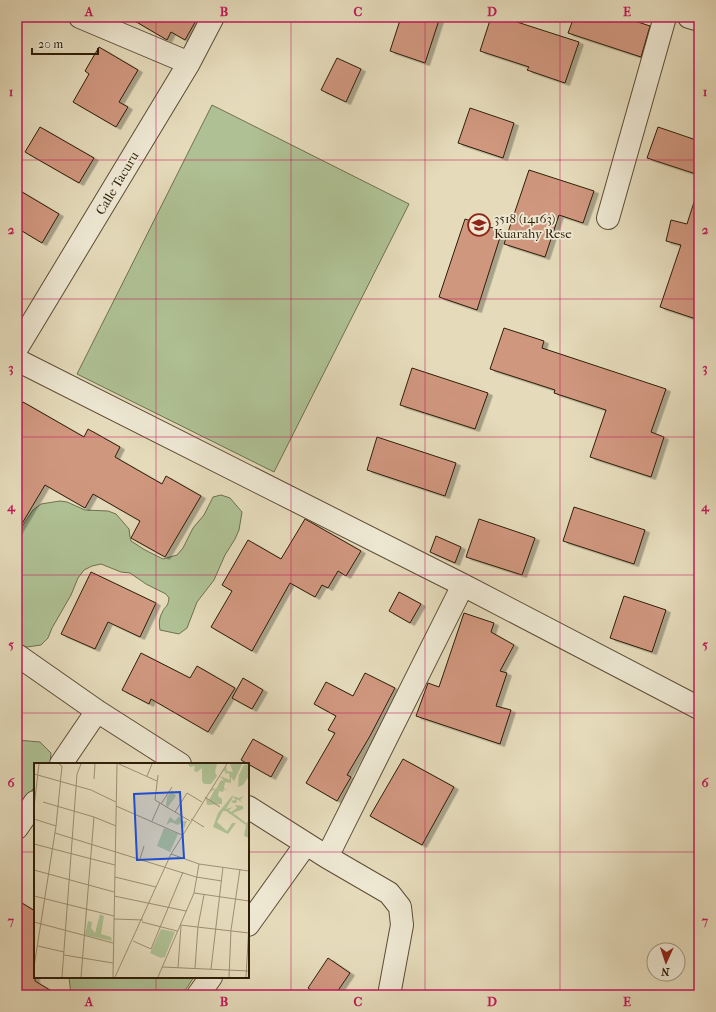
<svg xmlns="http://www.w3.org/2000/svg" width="716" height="1012" font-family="'IM FELL French Canon',serif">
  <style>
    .green { fill: #afc194; stroke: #6e704e }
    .building { fill: #d0977f; stroke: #2e1e08; filter: url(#shadow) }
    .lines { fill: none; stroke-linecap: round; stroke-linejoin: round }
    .street-casing { stroke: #5c4d35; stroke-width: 24 }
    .street { stroke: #eee8d3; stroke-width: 22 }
    .grid { fill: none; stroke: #c2185b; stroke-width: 1; stroke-opacity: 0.55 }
    .labels { text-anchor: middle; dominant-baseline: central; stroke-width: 3.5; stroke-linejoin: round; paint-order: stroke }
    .street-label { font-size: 13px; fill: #2e1e08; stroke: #eee8d3 }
    .poi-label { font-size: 13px; fill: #2e1e08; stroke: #eee8d3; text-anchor: start }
    .inset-road { fill: none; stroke: #9c8f73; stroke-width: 1 }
    .view { fill: #1d4ed8; fill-opacity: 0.15; stroke: #1d4ed8; stroke-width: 2 }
    .inset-edge { fill: none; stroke: #2e1e08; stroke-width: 2 }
    .neatline { fill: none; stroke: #c2185b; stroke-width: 1.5 }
    .grid-label { font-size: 13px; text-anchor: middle; font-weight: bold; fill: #c2185b }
  </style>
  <defs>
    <filter id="shadow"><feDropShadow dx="4.5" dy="2.5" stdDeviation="0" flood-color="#0004"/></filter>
  </defs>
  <rect width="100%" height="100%" fill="#e5dbbb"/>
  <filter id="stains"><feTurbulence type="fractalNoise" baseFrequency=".005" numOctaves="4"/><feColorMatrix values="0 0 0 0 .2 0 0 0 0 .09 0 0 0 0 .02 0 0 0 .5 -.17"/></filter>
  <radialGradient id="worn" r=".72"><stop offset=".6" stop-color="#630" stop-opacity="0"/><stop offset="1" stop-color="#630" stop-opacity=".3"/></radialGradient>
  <path class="green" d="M212 105 409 204 274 472 77 374Z
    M221 495 230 498 242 512 239 530 235 539 225 555 214 580 197 602 187 628 179 634 160 630C159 624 159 618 162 613 165 605 168 608 169 598L166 594 146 584 130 573 121 572 101 564 92 566 84 570 78 578 71 595 52 628 48 638 41 645 27 647 17 644V534L33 510 41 504 60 501 67 502 85 510 108 511 116 514 129 529 130 537 131 541 145 550 163 559 177 555 183 548 193 528 204 515 213 497Z
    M17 740 40 742 51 753 50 764H35V786L17 811Z
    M69 977H194L182 995H71Z"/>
  <path class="building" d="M128 17H198L185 40 171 32 167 40Z
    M401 17H440L425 63 390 51Z
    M491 17H519L517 22 579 42 565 83 527 70 529 67 480 51Z
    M574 17H623L650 26 641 57 568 33Z
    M99 47 138 70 119 102 128 107 116 127 73 102 89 74 85 71Z
    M337 58 361 69 346 102 321 90Z
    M470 108 514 123 503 158 458 143Z
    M40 127 94 158 79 183 25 152Z
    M658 127 699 141V175L647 158Z
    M529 170 594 191 583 223 559 215 545 257 504 244Z
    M17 189 59 214 42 243 17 228Z
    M695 199 699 200V320L660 307 681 245 666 241 671 220 687 224Z
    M465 219 502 231 477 310 439 297Z
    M504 328 544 341 542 348 666 389 651 432 664 437 651 477 590 457 606 410 554 393 555 390 490 369Z
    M412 368 488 393 475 429 400 405Z
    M23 402 84 437 88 429 120 447 115 457 162 484 166 476 201 496 165 557 131 538 140 521 93 494 85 508 45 485 17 532V411Z
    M377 437 456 463 445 496 367 470Z
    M574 507 645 530 634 564 563 541Z
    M305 519 361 551 346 576 338 571 328 588 322 585 315 597 290 583 252 651 211 627 232 591 222 585 248 540 281 559Z
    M479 519 535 538 522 575 466 557Z
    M436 536 461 547 455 563 430 552Z
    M91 572 156 603 140 637 108 622 95 649 61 634Z
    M399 592 421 604 410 623 389 611Z
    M624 596 666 610 652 652 610 638Z
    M464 613 494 623 491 632 514 645 500 671 507 673 496 706 511 710 500 744 416 716 428 683 439 687Z
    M141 653 190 678 197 666 235 688 208 732 151 699 149 704 122 690Z
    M365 673 395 688 370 736 347 775 351 777 337 801 306 783 335 733 328 730 336 716 314 704 326 682 353 696Z
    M243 678 263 690 252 709 232 698Z
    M253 739 283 756 271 777 241 760Z
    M403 759 454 787 422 845 370 816Z
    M17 900 35 911V981L58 995H17Z
    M328 958 350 973 335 995H318L308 988Z"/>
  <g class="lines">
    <g class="street-casing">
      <path id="street" d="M80 17 189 63
        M689 17 699 20
        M608 218 665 17
        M17 348 189 63 213 17
        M17 360 463 585 699 708
        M17 655 97 711 180 764
        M61 764 97 711
        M248 807 327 857 389 893 400 907 402 925 389 995
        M17 828 35 802
        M327 857 463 585
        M248 925 306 844
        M198 995 211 977"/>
    </g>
    <use href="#street" class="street"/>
  </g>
  <path class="grid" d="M156 17V764M291 17V995M425 17V995M560 17V995M17 160H699M17 299H699M17 437H699M17 575H699M17 713H699M17 852H35M248 852H699M156 977V995"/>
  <defs>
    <g id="school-ring" transform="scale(1.15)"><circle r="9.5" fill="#eee8d3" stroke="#8f2418" stroke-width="1.5"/><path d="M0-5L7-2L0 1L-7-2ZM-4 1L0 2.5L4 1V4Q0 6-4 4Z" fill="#8f2418"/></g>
  </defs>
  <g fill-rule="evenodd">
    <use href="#school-ring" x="479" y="225"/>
  </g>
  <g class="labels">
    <g class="street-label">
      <text transform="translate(117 183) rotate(-59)">Calle Tacuru</text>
    </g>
    <g class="poi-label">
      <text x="494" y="218">3518 (14163)<tspan x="494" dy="15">Kuarahy Rese</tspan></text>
    </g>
  </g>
  <g transform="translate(34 763)">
    <rect width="215" height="215" fill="#e5dbbb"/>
    <path d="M154 1H183L181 9 183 13 177 21H170L168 18V5L163 9 160 8 161 3 156 4ZM196 1H208L200 18 197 14V20L191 19 190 25 195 28 190 26 189 29 185 28 184 33 188 36V41L173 42 172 35 175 37 181 26 176 29 179 25 182 26 187 17 190 18 186 13 196 17 195 10 191 11 192 8 189 9 192 3 193 8 199 9ZM215 1V13L209 22 204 24 205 12 210 2ZM138 27 142 33 134 44 132 43 133 34ZM198 33 205 35 210 33 206 37 209 40 203 36 202 40H199L197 38 202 37 199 34 192 46 199 44 195 47 197 49 203 45 201 42 209 43V46L199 50 212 60 215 58V75L210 73 212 62 192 48H189L183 59 193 68 198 60H202L194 71 179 64 184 50ZM145 53 148 58H153L150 66 148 59 144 62 137 59 132 62 136 54 141 58ZM130 65 144 71 136 89 123 83ZM66 151 70 153 67 171 77 174 78 178 51 172 54 158 58 159 57 165 61 170ZM127 166 141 169 131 194 127 195 116 190Z" fill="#afc194"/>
    <path class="inset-road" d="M85 1 123 18M0 11 57 27 82 39M124 12 121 37 156 58M113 13 118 1M60 16 61 1M171 34 186 44M9 39 60 54 82 63M127 41 138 24M82 43 148 72M0 44 5 1M141 49 153 30 168 39M0 56 22 63M157 56 170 64M118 58 126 40M21 70 162 114 188 118M0 81 81 102M137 91 165 101 215 108M106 96 110 83M0 107 80 129M81 114 122 124M160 130 215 138M0 133 80 153M80 133 152 148M80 156 109 157M0 159 79 180M108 159 143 168M146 162 215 170M99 178 117 186 149 109M4 183 30 189M30 192 79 200M0 204 22 63 28 3 25 1M128 204 215 208M144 205 147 163M161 205 164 163 170 132M177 206 189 104M28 214 43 11 47 1M47 214 60 54M79 214 83 1M81 214 137 91 193 1M124 214 160 130 165 101M195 214 197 167 206 106M212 214 215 161"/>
    <path class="view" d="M146 29 150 95 103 97 100 31Z"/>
    <rect width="215" height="215" class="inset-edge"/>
  </g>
  <rect width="716" height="1012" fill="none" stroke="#e5dbbb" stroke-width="44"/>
  <g transform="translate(666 962) rotate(183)"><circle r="19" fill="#eee8d3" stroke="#a19782"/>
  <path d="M0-3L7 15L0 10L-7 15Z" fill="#8f2418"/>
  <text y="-6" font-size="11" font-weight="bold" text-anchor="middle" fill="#2e1e08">N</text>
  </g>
  <path d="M32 48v6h66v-6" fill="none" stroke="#2e1e08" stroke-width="2"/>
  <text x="38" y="48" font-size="12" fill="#2e1e08" stroke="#eee8d3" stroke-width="3" paint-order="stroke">20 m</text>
  <rect x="22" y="22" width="672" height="968" class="neatline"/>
  <g class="grid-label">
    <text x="89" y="16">A</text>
    <text x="224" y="16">B</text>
    <text x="358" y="16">C</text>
    <text x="492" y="16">D</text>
    <text x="627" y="16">E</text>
    <text x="11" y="96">1</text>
    <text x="705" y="96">1</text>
    <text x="11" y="234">2</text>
    <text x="705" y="234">2</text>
    <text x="11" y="372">3</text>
    <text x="705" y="372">3</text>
    <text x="11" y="511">4</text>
    <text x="705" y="511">4</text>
    <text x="11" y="649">5</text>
    <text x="705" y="649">5</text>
    <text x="11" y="787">6</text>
    <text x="705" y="787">6</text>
    <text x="11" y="925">7</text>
    <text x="705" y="925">7</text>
    <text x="89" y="1006">A</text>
    <text x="224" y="1006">B</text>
    <text x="358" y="1006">C</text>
    <text x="492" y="1006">D</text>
    <text x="627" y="1006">E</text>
  </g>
  <rect width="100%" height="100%" filter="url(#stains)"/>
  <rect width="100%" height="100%" fill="url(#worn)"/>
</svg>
